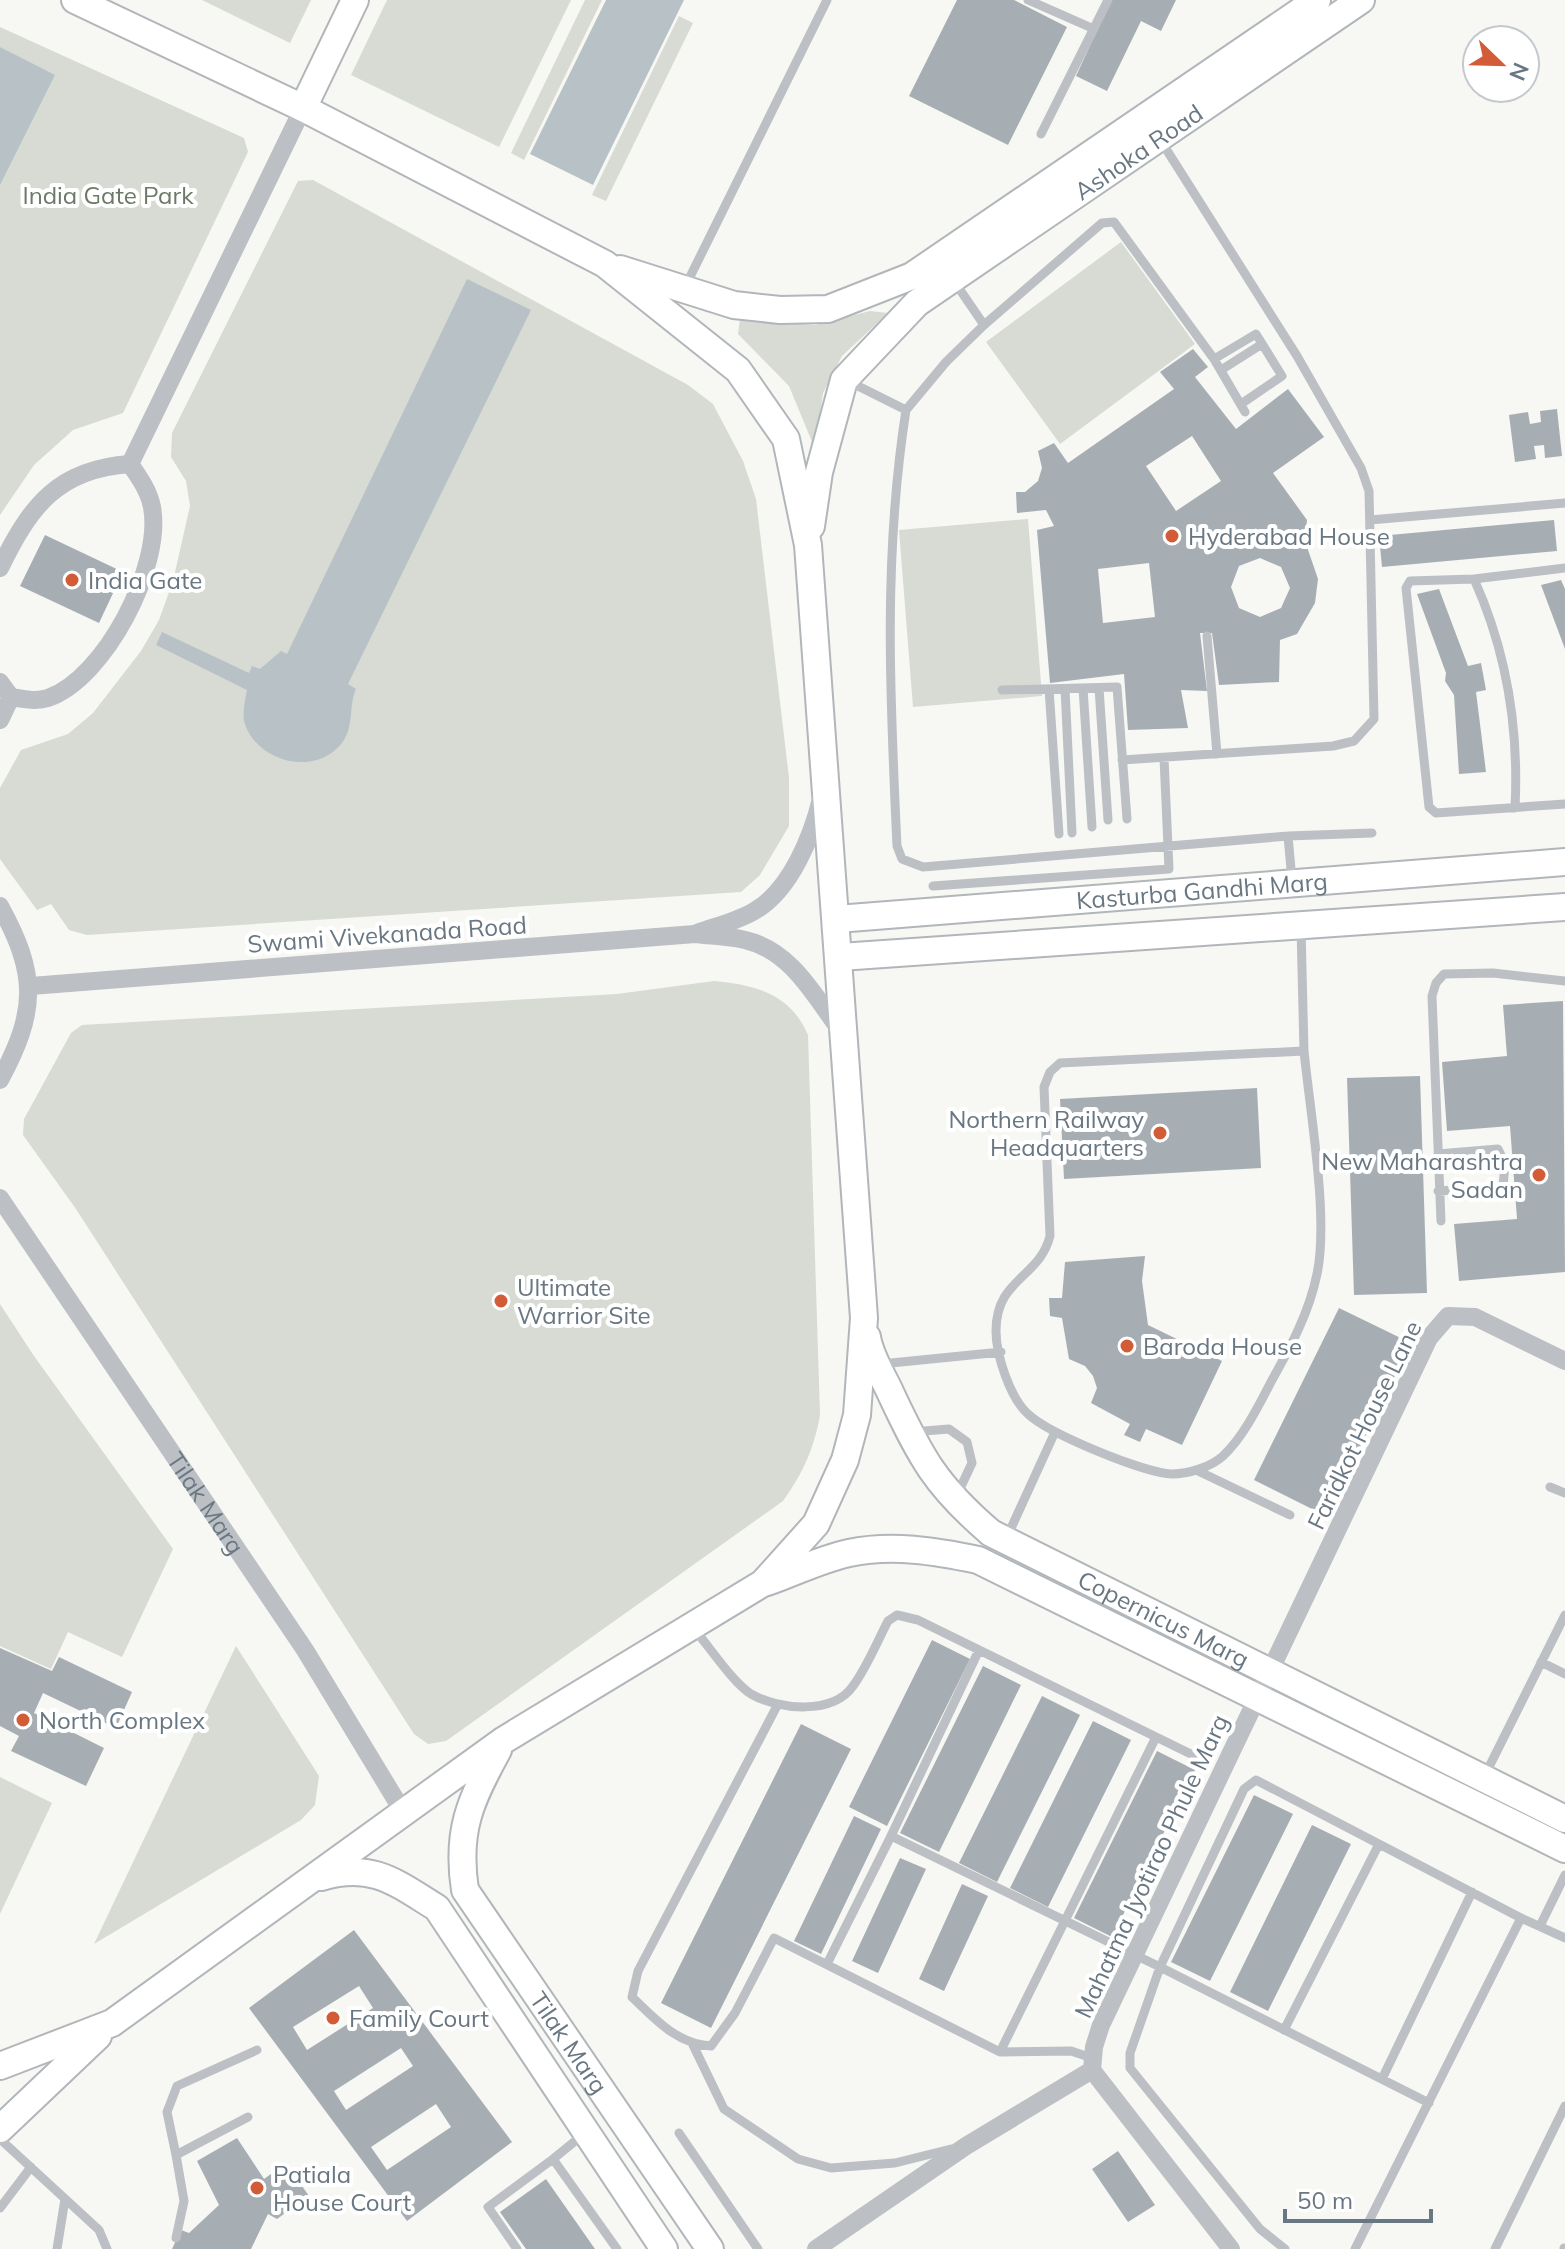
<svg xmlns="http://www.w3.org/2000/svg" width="1565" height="2249" font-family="Mulish,sans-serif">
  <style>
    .green { fill: #d7dbd4 }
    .water { fill: #b8c2c6 }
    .building { fill: #a7aeb3; fill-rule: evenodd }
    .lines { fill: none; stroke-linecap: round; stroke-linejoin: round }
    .secondary-casing { stroke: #b1b6ba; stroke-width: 30 }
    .lane { stroke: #bcc0c4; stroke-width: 9 }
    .street { stroke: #bcc0c4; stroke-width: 18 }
    .secondary { stroke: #fff; stroke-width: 26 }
    .poi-dot { fill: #d35c38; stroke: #fff; stroke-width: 3 }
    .labels { text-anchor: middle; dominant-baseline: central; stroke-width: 8; stroke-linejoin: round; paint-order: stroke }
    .street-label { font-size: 24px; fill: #697782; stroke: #fff }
    .park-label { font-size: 24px; fill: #6b7a67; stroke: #fff }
    .poi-label { font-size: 24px; fill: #697782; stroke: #fff; text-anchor: start }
  </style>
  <rect width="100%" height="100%" fill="#f7f7f4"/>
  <path class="green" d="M202 0H311L290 43Z
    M387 0H571L499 147 351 75Z
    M585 0H602L524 160 511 153Z
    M679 16 693 23 606 201 592 195Z
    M0 27 244 138 248 152 123 413 73 430 34 465 0 515Z
    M313 180 688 385 713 404 743 461 756 499 789 778V826L760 875 741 892 87 935 69 930 51 904 37 910 0 859V788L21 750 68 734 93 713 141 651 159 620 173 581 190 506 186 481 171 457 172 433 298 181Z
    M1121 242 1195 344 1060 444 986 342Z
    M870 311 888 313 842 356 823 393 815 449 789 386 738 334 740 319 815 325Z
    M1028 519 1042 696 913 707 899 530Z
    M714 981C755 985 790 993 808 1035L820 1415C814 1449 803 1473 783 1501L446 1741 428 1744 414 1734 76 1209 23 1135 24 1119 71 1033 82 1025 617 994Z
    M0 1304 34 1356 173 1549 122 1657 68 1632 51 1669 0 1646Z
    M236 1646 319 1776 315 1805 301 1820 94 1944Z
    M0 1777 52 1803 0 1914Z"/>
  <path class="water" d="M606 0H684L593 185 530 154Z
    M0 47 55 75 0 185Z
    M467 279 531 310 348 684 356 689C347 709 357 733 334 751 306 774 259 759 246 727 241 716 245 701 247 690L156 645 162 632 249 673 252 666 260 669 281 651 287 654Z"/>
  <path class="building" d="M957 0H1014L1067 27 1008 145 909 96Z
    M1111 0H1176L1161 31 1141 21 1107 91 1076 76Z
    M1193 349 1208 367 1195 377 1236 429 1288 389 1324 437 1273 473 1307 520 1305 541 1318 579 1315 603 1297 634 1280 640 1279 682 1219 685 1212 633H1200L1207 691 1181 690 1188 728 1128 730 1124 674 1050 683 1037 530 1054 526 1046 510 1017 513 1016 492H1025L1038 481 1042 468 1038 451 1054 443 1068 463 1174 389 1160 372ZM1192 436 1221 481 1176 511 1146 466ZM1260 558 1281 567 1290 588 1281 608 1260 617 1239 608 1231 587 1239 566ZM1149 563 1155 617 1103 623 1098 569Z
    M1557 409 1562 456 1545 458 1544 445 1534 446 1536 459 1515 462 1509 415 1528 412 1530 424 1541 422 1540 411Z
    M1554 520 1557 551 1382 567 1379 536Z
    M45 535 123 572 99 623 20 586Z
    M1561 580 1565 589V649L1541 585Z
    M1439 589 1468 666 1481 663 1486 690 1476 692 1486 772 1459 774 1454 695 1445 681 1446 673 1417 594Z
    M1563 1001 1565 1272 1459 1281 1454 1224 1517 1219 1510 1126 1447 1131 1442 1062 1507 1056 1503 1005Z
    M1420 1076 1427 1293 1354 1295 1347 1078Z
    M1257 1088 1261 1168 1064 1179 1060 1099Z
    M1145 1256 1142 1281 1148 1325 1222 1361 1182 1445 1146 1429 1140 1442 1124 1435 1130 1424 1091 1403 1097 1388 1093 1376 1085 1366 1069 1359 1062 1318 1050 1316 1049 1298H1062L1065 1262Z
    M1339 1308 1411 1343 1326 1516 1254 1480Z
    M932 1640 970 1659 887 1826 849 1807Z
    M0 1648 52 1671 59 1657 132 1692 116 1728 43 1693 34 1713 104 1748 86 1786 11 1751 19 1736 0 1726Z
    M983 1666 1021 1685 939 1852 900 1833Z
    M1042 1696 1080 1715 997 1882 959 1863Z
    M1093 1721 1131 1740 1048 1907 1010 1888Z
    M801 1724 851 1749 711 2028 661 2003Z
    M1157 1751 1195 1770 1112 1937 1074 1918Z
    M1254 1795 1293 1814 1210 1981 1171 1962Z
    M854 1816 881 1829 821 1954 794 1941Z
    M1312 1825 1351 1844 1268 2011 1230 1992Z
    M900 1858 926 1869 878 1973 852 1961Z
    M962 1884 988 1896 944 1991 919 1979Z
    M354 1930 512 2142 407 2221 249 2008ZM359 1986 373 2008 307 2050 293 2027ZM401 2048 413 2066 346 2110 334 2091ZM436 2104 451 2127 387 2170 371 2147Z
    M237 2138 264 2179 286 2163 309 2196 277 2219 268 2214 251 2249H172L181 2230 189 2233 219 2205 197 2161Z
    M1118 2151 1155 2205 1128 2222 1092 2169Z
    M546 2179 595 2249H526L500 2212Z"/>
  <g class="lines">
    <g class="secondary-casing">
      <g id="secondary">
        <path d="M303 108 355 0"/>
        <path d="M620 269 734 305 780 310 828 309 912 276 1317 0"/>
        <path id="s2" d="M811 526 819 472 844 380 917 303 1361 0"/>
        <path id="s3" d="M837 919 1565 862"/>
        <path d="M840 957 1565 907"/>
        <path id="s4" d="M867 1337C870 1357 883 1376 891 1394 921 1458 936 1486 991 1533L1565 1819"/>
        <path d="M767 1582C793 1573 821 1559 849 1553 892 1544 935 1551 978 1560L1565 1849"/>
        <path id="s5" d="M498 1750C470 1801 456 1831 465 1890L710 2249"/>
        <path d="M321 1877C372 1862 395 1882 437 1908L664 2249"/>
        <path d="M0 2066 112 2023 504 1740 763 1583 816 1524 845 1460 857 1415 864 1318 808 545 786 439 738 370 605 264 303 108 75 0"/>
        <path d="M0 2129 98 2036"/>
      </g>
    </g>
    <path class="lane" d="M1028 0 1094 29
      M1041 134 1108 0
      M685 287 827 0
      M984 325 1102 223 1114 222 1214 359 1245 412
      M1214 359 1256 334 1282 376 1241 404
      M1221 370 1262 344
      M848 381 906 410C883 557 890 698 897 846L902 859 923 867 1288 836 1372 833
      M906 410 946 362 984 325 954 281
      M1370 520 1565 503
      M1474 579 1410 581 1406 588 1429 807 1436 813 1565 804
      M1207 636 1217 754
      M1083 688 1092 827
      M1099 688 1108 820
      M1049 689 1059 834
      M1065 689 1072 833
      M1002 690 1117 687 1127 819
      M1122 760 1333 746 1354 741 1374 719 1369 491 1361 468 1297 356 1161 141
      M1515 808C1519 729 1507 652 1474 579L1565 568
      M1288 836 1292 880
      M933 886 1169 869 1164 758
      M1301 928 1304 1051
      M1304 1051C1310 1112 1329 1218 1317 1274 1309 1313 1291 1346 1272 1380 1259 1405 1244 1436 1223 1456 1211 1467 1188 1474 1172 1474 1144 1473 1049 1434 1028 1414 1010 1398 996 1355 996 1331 996 1278 1039 1279 1050 1236L1044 1087 1050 1072 1060 1063Z
      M1438 1154 1498 1149 1505 1164 1503 1187 1438 1191
      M1441 1221 1432 996 1436 983 1444 974 1493 973 1565 981
      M881 1364 1001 1352
      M912 1432 949 1429 967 1442 972 1463 957 1495
      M1196 1470 1290 1515
      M1550 1487 1565 1493
      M1007 1537 1055 1432
      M694 1629C709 1646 733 1683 751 1694 779 1710 833 1715 853 1686 867 1667 877 1642 888 1621L897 1615 918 1620 1203 1760
      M1541 1662 1565 1674
      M778 1704 638 1971 632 1997C656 2020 677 2044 711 2046L735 2013 774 1938 1000 2052 1071 2051 1092 2058
      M1485 1775 1565 1615
      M891 1836 979 1650
      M1540 1926 1565 1875
      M827 1964 891 1836 1160 1967 1130 2053V2068L1260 2229 1285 2249
      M1284 2030 1379 1844
      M693 2045 724 2109 798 2159 831 2168 895 2163 951 2149
      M1000 2052 1156 1737
      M1382 2079 1472 1892
      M1429 2103 1160 1967 1244 1789 1256 1780 1521 1918
      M679 2133 758 2249
      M0 2139 99 2230 107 2249
      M176 2155 167 2112 177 2086 257 2050
      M553 2159 585 2133
      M0 2208 31 2167
      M176 2238 184 2201 176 2155 248 2117
      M1564 2248 1565 2249
      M57 2249 65 2199
      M517 2249 488 2207 553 2159 617 2249
      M1355 2249 1521 1918 1565 1938
      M1495 2249 1565 2106"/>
    <g class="street">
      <path d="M130 464 303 108"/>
      <path d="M0 568C30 506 58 469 130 464 139 477 149 491 152 507 163 566 105 678 48 698 36 702 23 699 11 697L0 682"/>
      <path d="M0 720 11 697"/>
      <path d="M0 906C38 975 37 1011 0 1080"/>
      <path d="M697 933C716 926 739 921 756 910 791 889 812 836 821 799"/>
      <path d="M31 986 695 934C711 936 729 936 745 940 793 951 816 999 843 1034"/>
      <path id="s1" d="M0 1198 305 1650 405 1815"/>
      <path d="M816 2249 966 2146 1092 2070"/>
      <path d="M1231 2249 1092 2070 1094 2047 1101 2025 1429 1338 1448 1316 1475 1317 1565 1361"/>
    </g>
    <use href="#secondary" class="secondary"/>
  </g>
  <g class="poi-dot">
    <circle cx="1172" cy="536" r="8"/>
    <circle cx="72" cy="580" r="8"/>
    <circle cx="1160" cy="1133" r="8"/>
    <circle cx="1539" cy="1175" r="8"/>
    <circle cx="501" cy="1301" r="8"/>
    <circle cx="1127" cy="1346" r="8"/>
    <circle cx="23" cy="1720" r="8"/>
    <circle cx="333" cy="2018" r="8"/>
    <circle cx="257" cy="2188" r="8"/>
  </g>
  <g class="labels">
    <g class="street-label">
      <text stroke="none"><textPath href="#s2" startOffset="524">Ashoka Road</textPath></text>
      <text stroke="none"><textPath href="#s3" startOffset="366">Kasturba Gandhi Marg</textPath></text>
      <text transform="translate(387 934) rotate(-4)">Swami Vivekanada Road</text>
      <text transform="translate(1364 1425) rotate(-64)">Faridkot House Lane</text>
      <text stroke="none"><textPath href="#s1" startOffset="368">Tilak Marg</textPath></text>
      <text stroke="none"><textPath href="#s4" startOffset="428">Copernicus Marg</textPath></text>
      <text transform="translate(1151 1866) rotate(-65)">Mahatma Jyotirao Phule Marg</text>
      <text stroke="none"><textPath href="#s5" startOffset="332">Tilak Marg</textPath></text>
    </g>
    <g class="park-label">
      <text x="108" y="195">India Gate Park</text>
    </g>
    <g class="poi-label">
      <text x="1188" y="536">Hyderabad House</text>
      <text x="88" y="580">India Gate</text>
      <text x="1144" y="1119" text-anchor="end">Northern Railway<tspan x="1144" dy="28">Headquarters</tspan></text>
      <text x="1523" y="1161" text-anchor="end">New Maharashtra<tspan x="1523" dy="28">Sadan</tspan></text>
      <text x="517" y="1287">Ultimate<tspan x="517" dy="28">Warrior Site</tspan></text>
      <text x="1143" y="1346">Baroda House</text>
      <text x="39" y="1720">North Complex</text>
      <text x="349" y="2018">Family Court</text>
      <text x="273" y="2174">Patiala<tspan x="273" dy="28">House Court</tspan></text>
    </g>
  </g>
  <g transform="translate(1501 64) rotate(113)"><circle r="38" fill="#ffffff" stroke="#c3c9cd" stroke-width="2"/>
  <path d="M0-6L14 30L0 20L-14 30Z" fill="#d35c38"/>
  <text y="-12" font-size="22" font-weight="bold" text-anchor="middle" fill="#697782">N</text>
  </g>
  <path d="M1285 2209v12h146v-12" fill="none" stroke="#697782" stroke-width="4"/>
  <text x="1297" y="2209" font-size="24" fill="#697782" stroke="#ffffff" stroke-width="6" paint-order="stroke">50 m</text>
</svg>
